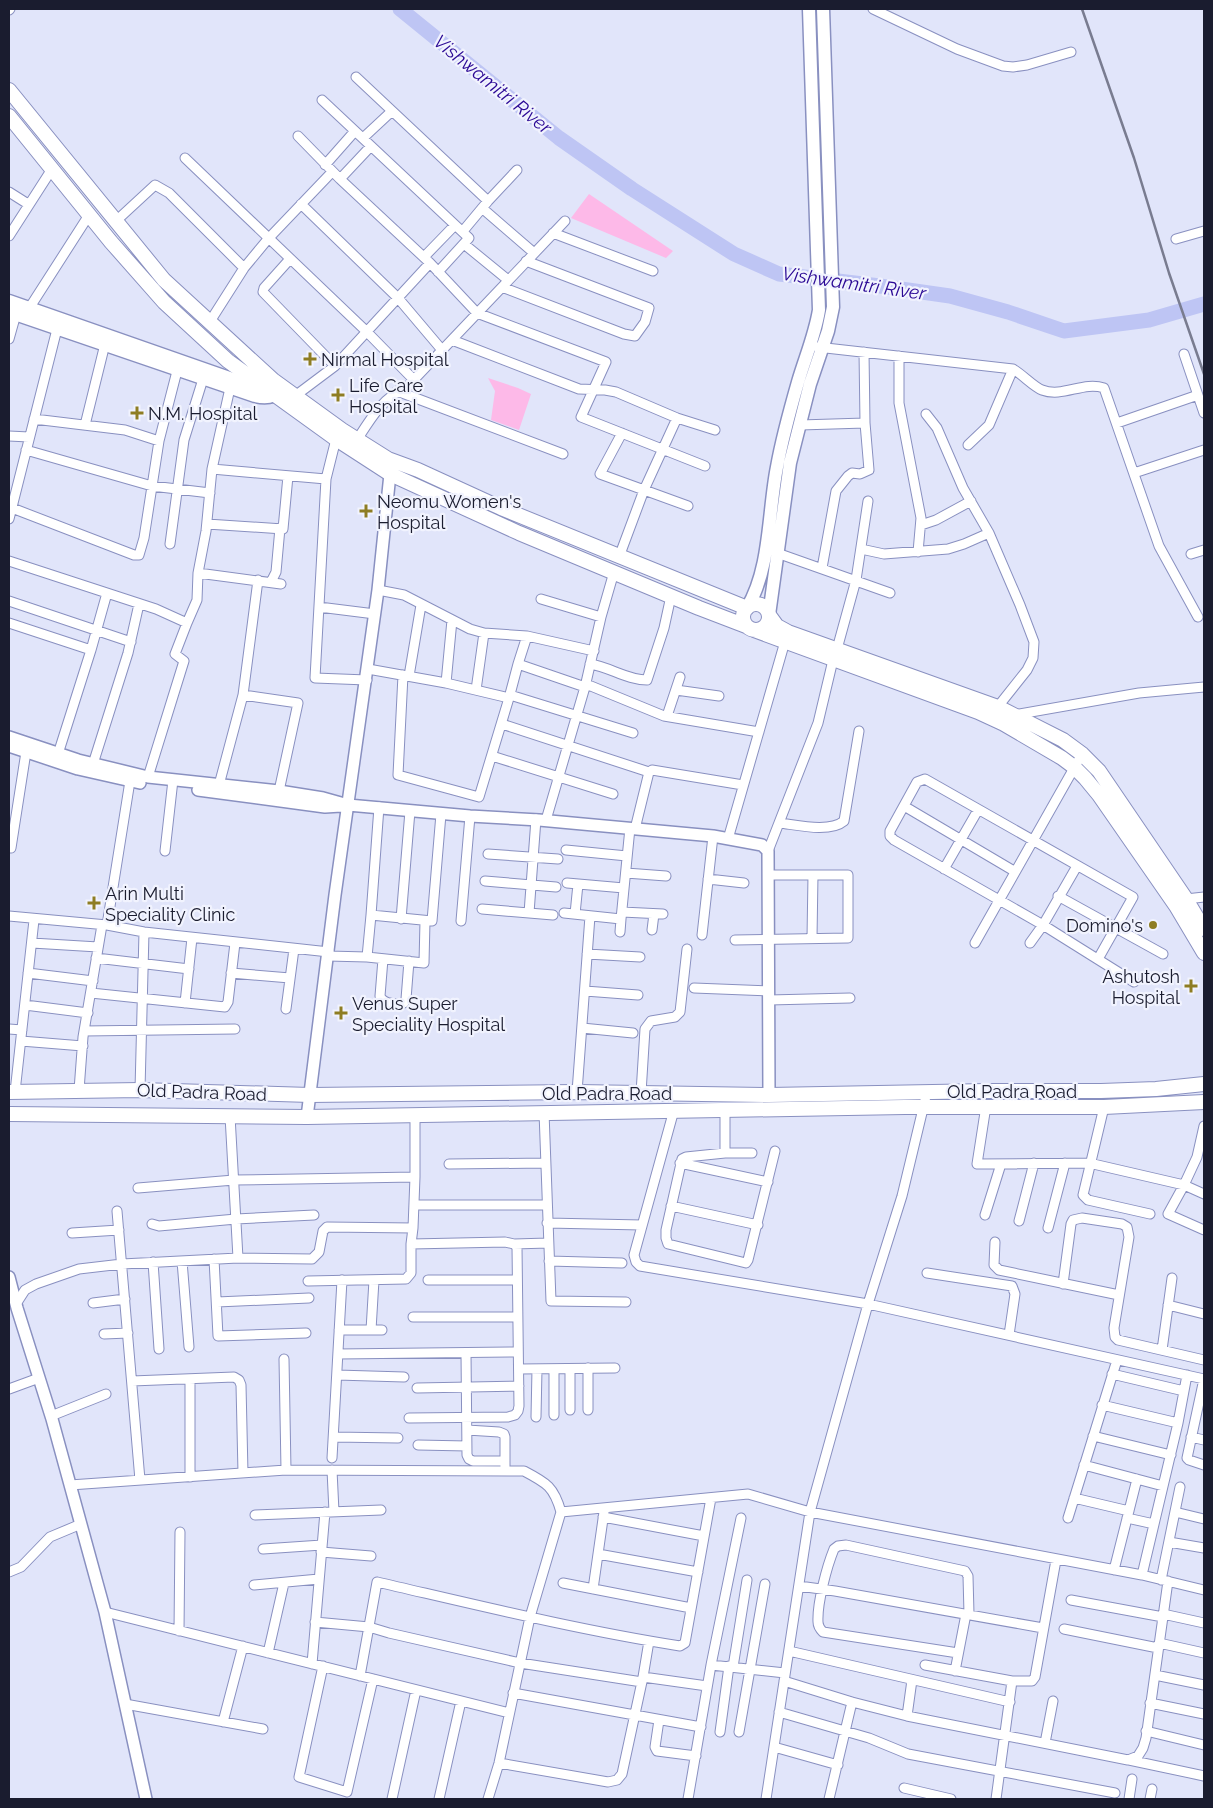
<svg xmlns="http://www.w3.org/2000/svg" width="1213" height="1808" font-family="Raleway,sans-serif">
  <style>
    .green { fill: #fdb9e8 }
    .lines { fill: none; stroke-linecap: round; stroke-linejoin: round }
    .river { stroke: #bec5f4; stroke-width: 15 }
    .minor-casing { stroke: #8990c0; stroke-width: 11 }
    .tertiary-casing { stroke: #8990c0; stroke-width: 14 }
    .secondary-casing { stroke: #8990c0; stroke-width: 15 }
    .primary-casing { stroke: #8990c0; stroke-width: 16 }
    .minor { stroke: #fff; stroke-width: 9 }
    .tertiary { stroke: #fff; stroke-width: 11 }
    .secondary { stroke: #fff; stroke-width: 12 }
    .primary { stroke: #fff; stroke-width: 14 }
    .rail { stroke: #797c90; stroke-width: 2.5 }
    .poi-dot { fill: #8e7d23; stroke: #f1f3fe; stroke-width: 2 }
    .labels { text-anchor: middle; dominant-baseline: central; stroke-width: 4.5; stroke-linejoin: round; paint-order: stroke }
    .poi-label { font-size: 18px; fill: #1a1c2f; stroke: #f1f3fe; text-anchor: start }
    .street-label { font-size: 18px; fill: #1a1c2f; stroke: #f1f3fe }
    .water-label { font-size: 19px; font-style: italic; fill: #2b0995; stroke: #f1f3fe }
  </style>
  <rect width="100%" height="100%" fill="#e1e5fa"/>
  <path class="green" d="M589 194 673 251 666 258 571 218Z
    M488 378 518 388 531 394 519 430 491 420 495 391Z"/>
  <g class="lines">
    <path class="river" d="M400 9 559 138 632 189 734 254 779 274 880 286 950 296 1008 312 1064 331 1149 320 1204 304"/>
    <g class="minor-casing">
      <path id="minor" d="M873 9 957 49 1003 66 1013 67 1027 65 1071 52
        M9 10 10 9
        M356 77 488 201
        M322 100 469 238 438 272
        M298 136 340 179 430 263 477 313 606 362 581 417 705 466
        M363 138 392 111
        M185 158 366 331 414 380
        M325 165 355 131
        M340 179 371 146
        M9 192 28 204
        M301 204 398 298 442 350
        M482 208 534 253
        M116 221 155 185 169 193 244 268
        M463 231 488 201 517 170
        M553 233 653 271
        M9 236 52 169
        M1176 239 1204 231
        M464 244 508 280
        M424 257 455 225
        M290 259 264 288 263 292 335 366
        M502 287 624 334 635 336 645 322 649 308 526 261
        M30 307 89 215
        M209 323 244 268 268 239 332 172
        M9 339 16 314
        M452 340 579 389 605 390 616 392 677 418 715 430
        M817 347 1013 369C1023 375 1034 387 1042 390 1063 398 1083 381 1104 388L1159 546 1198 617
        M1184 354 1204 413
        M899 356V403L921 518 918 552
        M397 391 563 454
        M295 396 335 366 430 263
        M926 414 937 428 963 488 989 533 1020 605 1034 642 1033 658 1027 670 996 709
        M34 419 125 430 159 441 177 371
        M1117 423 1198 395
        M85 425 105 344
        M800 425 865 423
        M622 433 600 474 688 506
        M9 436 29 437
        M336 439 326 479 315 678 367 680
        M355 443C368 423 382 397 406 388L565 221
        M968 445 989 425 1013 369
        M26 450 152 486 210 493
        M212 469 326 479
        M1134 473 1204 450
        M12 508 134 555H139L144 538 159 441
        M9 519 57 329
        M207 524 283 529 288 476
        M921 525 936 520 971 501
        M170 544 184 440 203 379
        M861 549 884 554 948 549 964 544 989 533
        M777 553 890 593
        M1191 554 1204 550
        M619 557 644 490 677 418
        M9 561 156 609 187 623 175 654 184 661 148 777
        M822 568 836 491 848 476 852 473 860 474 869 470 865 423 864 352
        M198 573 281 584
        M271 582 276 572 280 528
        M378 590 404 595 470 629 484 633 527 636 594 651
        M541 599 601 617
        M9 601 131 642
        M319 607 375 614
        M9 623 91 650
        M187 623 197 600 198 573 206 531 212 469 230 388
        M837 649 856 580 868 501
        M518 664 527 636
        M590 664C610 667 627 680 647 680L664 628 671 596
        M368 669 446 683 509 698 518 664 585 687
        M403 675 398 775 479 797 509 698
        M409 676 421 605
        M446 683 452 620
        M586 684 664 716 759 732
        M476 690 484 633
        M676 690 719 696
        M243 695 298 703 279 791
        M510 695 633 733
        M1014 715 1139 693 1204 687
        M667 716 680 677
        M502 724 649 772
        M58 754 91 650 107 593
        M492 756 613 794
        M93 764 128 653 139 604
        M219 785 243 695 258 580
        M904 806 1014 871
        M379 807 371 915 432 921 441 814
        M546 820 585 687 601 617 614 572
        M780 823C797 825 830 833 844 821L859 731
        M635 829 649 772 652 770 743 785
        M728 839 786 638
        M11 848 26 752
        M566 850 627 856
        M165 851 173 780
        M768 851 818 723 833 660
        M488 854 558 859
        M944 869 978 810
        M626 873 666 876
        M708 879 744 883
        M485 881 556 887
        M567 883 624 888
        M1058 896 1163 954
        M1186 899 1204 897
        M482 909 553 915
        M622 912 663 914
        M529 913 536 819
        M564 913 621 919 630 828
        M575 914 578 884
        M9 916 107 925 144 932 329 952
        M401 919 410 811
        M461 921 470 816
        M107 925 130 781
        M652 930 654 914
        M620 932 621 919
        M702 935 713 836
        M812 938 813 875
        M735 940 848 938V875H768
        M32 943 98 947
        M975 943 1082 754
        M1030 943 1043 925 1077 866
        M587 954 640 957
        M328 956 367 957 424 963 425 921
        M367 957 371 915
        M96 958 189 969
        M383 959 380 996C383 1004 397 1005 404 1003L406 999 409 961
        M1098 959 1133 897 925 779 917 782 890 831V836L894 840 1043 925 1134 982
        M28 973 93 981
        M231 973 290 978
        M694 988 769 991
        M585 991 638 995
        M91 993 225 1007 228 1002 235 943
        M769 1000 850 998
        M185 1003 192 938
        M25 1005 88 1013
        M286 1009 294 949
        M582 1028 633 1033
        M9 1029 22 1030
        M84 1031 235 1029
        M21 1041 83 1046
        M79 1090 83 1037 102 925
        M140 1090 144 932
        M15 1092 34 920
        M577 1092 590 916
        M641 1093 645 1029 651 1021 675 1017 680 1012 687 949
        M986 1106 977 1164 1089 1163 1184 1185 1204 1194
        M1104 1107 1083 1195 1088 1200 1150 1214
        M725 1109V1153
        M674 1110 634 1255 636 1262 640 1266 868 1304 1204 1379 1187 1458 1189 1460 1204 1465
        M544 1112 551 1301 626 1302
        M1204 1126 1197 1157 1184 1185 1168 1214 1204 1230
        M752 1153H725L686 1157 682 1159 666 1230V1238L668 1244 746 1263 748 1260 775 1151
        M680 1163 768 1182
        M449 1164 545 1163
        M138 1188 234 1180 415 1177
        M414 1205H546
        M671 1206 758 1225
        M117 1211 140 1480
        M985 1215 1001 1164
        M1019 1221 1034 1163
        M547 1223 642 1225
        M152 1224 159 1226 236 1219 314 1215
        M1048 1228 1065 1163
        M72 1233 119 1230
        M995 1242 994 1265 999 1270 1119 1295
        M514 1244 548 1243
        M238 1258 312 1259 319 1252 323 1231 327 1227 413 1228 415 1177V1115
        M214 1259 218 1336 306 1333
        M182 1261 189 1347
        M549 1261 622 1263
        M153 1262 159 1349
        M927 1273 1012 1286 1015 1294 1009 1335
        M428 1280H517
        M308 1281 406 1279 411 1273V1244
        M1063 1284 1071 1224 1073 1220 1082 1218 1122 1224 1127 1227 1129 1237 1114 1328 1115 1337 1118 1340 1204 1360
        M217 1302 309 1298
        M93 1303 125 1299
        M16 1304 25 1290 36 1284 79 1269 122 1264 238 1258 230 1116
        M1168 1305 1204 1314
        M413 1317H517
        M339 1330H382
        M371 1330 374 1280
        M104 1334 128 1333
        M1162 1350 1172 1278
        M466 1353 467 1455 469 1459 473 1461H505
        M338 1354 518 1352
        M284 1359 286 1470
        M588 1368V1410
        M519 1369 615 1368
        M570 1369V1410
        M1112 1374 1184 1391
        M337 1375 404 1377
        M190 1379V1477
        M132 1381 234 1377 239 1380 241 1385 243 1473
        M417 1388 519 1386
        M9 1389 39 1378
        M1102 1405 1178 1423
        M554 1415V1369
        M51 1416 106 1394
        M536 1417 537 1369
        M409 1418 508 1417 515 1415 518 1411 519 1406 517 1247 514 1244 505 1242 411 1244 413 1228
        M467 1430 499 1432 504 1434 505 1437V1466
        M1093 1436 1171 1455
        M334 1437 398 1438
        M1191 1437 1204 1440
        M418 1445 467 1446
        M332 1458 342 1280
        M1084 1465 1163 1486
        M332 1470 334 1512
        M70 1485 286 1470 524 1471C547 1483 554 1487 561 1512
        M1074 1498 1129 1511
        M1175 1512 1204 1519
        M255 1515 381 1510
        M603 1517 704 1536
        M1068 1518 1117 1360
        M1127 1518 1154 1524
        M1169 1542 1204 1548
        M263 1549 322 1545
        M321 1552 371 1556
        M598 1554 698 1572
        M1114 1570 1137 1479
        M9 1572 21 1567 50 1537 81 1524
        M1142 1575 1178 1423 1187 1375
        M1161 1580 1180 1487
        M563 1583 691 1608
        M254 1585 319 1579
        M799 1586 835 1591 1043 1628
        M593 1589 604 1512
        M1071 1600 1163 1617
        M105 1612 509 1713
        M1163 1614 1204 1623
        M315 1622 369 1627 389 1633 520 1663 642 1682
        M1064 1629 1158 1648
        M179 1631 180 1532
        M1159 1643 1204 1653
        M789 1651 1010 1702
        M268 1653 284 1583
        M958 1653 823 1632C820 1629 818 1626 818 1622 817 1603 827 1566 834 1549L838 1546 846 1545 965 1571 968 1576 969 1614
        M312 1664 325 1512
        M711 1665 785 1673
        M925 1665 1012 1681H1032L1035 1677 1056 1560
        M323 1666 299 1777 347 1792 373 1679
        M733 1667 747 1580
        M955 1671 966 1614
        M1155 1675 1204 1685
        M360 1676 377 1582C477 1605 578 1630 680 1646L685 1643 711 1498
        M643 1677 707 1686
        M784 1681 852 1702
        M513 1693 701 1727
        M1150 1703 1204 1714
        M125 1704 263 1729
        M779 1712 869 1738 908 1754 1115 1793
        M907 1716 1128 1760 1138 1756 1143 1748 1146 1738 1168 1581
        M659 1720 655 1747 657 1751 696 1756
        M223 1722 243 1646
        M1146 1731 1204 1745
        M720 1732 729 1666
        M739 1732 765 1584
        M1045 1743 1053 1701
        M774 1747 838 1765
        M1129 1760 1204 1776
        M499 1763 608 1782 617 1780 622 1774 643 1677 649 1641
        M904 1788 951 1799
        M392 1799 416 1690
        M439 1799 461 1701
        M488 1799 499 1763 530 1617 561 1512 748 1494 810 1512 1142 1575 1204 1590
        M688 1799 711 1665 741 1518
        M766 1799 810 1512 868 1304 902 1196 927 1092
        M829 1799 852 1702 907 1716 912 1680
        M996 1799 1012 1681
        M1129 1799 1132 1779
        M1150 1799 1152 1789"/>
    </g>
    <g class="tertiary-casing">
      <path id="tertiary" d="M9 737 78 760 148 777 279 791 323 798 348 805 470 816 539 820 713 836 762 845 768 851 769 1095
        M9 746 78 769 140 783
        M198 790 325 807 341 806
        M307 1117 335 895 378 590 390 474 392 467
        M9 1277 17 1308 52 1419 105 1612 146 1799"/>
    </g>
    <g class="secondary-casing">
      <path id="secondary" d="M9 301 235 380 262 386
        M9 312 255 396C264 398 273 398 280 392
        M747 608C771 568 768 512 777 467 782 439 790 410 798 382 805 358 815 335 819 310L809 9
        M769 615 790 463 810 384 828 331 833 307 823 9"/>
    </g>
    <g class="primary-casing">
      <path id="primary" d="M9 90 164 280 273 380 342 430 388 459 418 470 501 508 747 608
        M9 116 111 242 164 302 228 361 336 439 390 474 519 533 699 608 746 626
        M743 617a13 13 0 1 1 26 0a13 13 0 1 1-26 0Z
        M769 615 777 626 788 632 998 707 1063 740 1082 754 1099 771 1186 899 1204 929
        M754 630 978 712 1004 724 1062 758 1074 767 1085 778 1099 795 1176 906 1204 953
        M9 1092 140 1090 310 1095 577 1092 769 1095 987 1091H1101L1156 1089 1204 1084
        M9 1114 307 1117 905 1107H1104L1204 1102"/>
    </g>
    <use href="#minor" class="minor"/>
    <use href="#tertiary" class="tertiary"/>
    <use href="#secondary" class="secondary"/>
    <use href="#primary" class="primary"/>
    <path class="rail" d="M1082 9 1134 158 1169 273 1204 374"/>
  </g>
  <g class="poi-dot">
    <path d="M307.5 351.5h5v5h5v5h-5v5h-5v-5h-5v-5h5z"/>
    <path d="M335.5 387.5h5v5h5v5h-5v5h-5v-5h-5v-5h5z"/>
    <path d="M134.5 405.5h5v5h5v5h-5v5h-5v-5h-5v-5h5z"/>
    <path d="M363.5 503.5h5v5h5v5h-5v5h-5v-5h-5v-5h5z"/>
    <path d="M91.5 895.5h5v5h5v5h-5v5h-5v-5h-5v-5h5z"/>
    <circle cx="1153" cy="925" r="5"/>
    <path d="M1188.5 978.5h5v5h5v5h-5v5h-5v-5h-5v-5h5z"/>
    <path d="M338.5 1005.5h5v5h5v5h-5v5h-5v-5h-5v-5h5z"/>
  </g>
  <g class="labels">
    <g class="poi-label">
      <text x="321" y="359">Nirmal Hospital</text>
      <text x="349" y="385">Life Care<tspan x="349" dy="21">Hospital</tspan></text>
      <text x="148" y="413">N.M. Hospital</text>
      <text x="377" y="501">Neomu Women's<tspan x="377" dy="21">Hospital</tspan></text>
      <text x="105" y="893">Arin Multi<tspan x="105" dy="21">Speciality Clinic</tspan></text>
      <text x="1143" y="925" text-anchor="end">Domino's</text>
      <text x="1180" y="976" text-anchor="end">Ashutosh<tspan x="1180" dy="21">Hospital</tspan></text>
      <text x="352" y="1003">Venus Super<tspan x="352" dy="21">Speciality Hospital</tspan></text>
    </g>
    <g class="street-label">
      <text x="1012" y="1091">Old Padra Road</text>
      <text transform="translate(202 1092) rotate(2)">Old Padra Road</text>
      <text x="607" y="1093">Old Padra Road</text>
    </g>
    <g class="water-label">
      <text transform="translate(493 84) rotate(39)">Vishwamitri River</text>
      <text transform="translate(854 283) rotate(8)">Vishwamitri River</text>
    </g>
  </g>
  <rect width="1213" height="1808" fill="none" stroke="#1a1c2f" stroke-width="20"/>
</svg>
